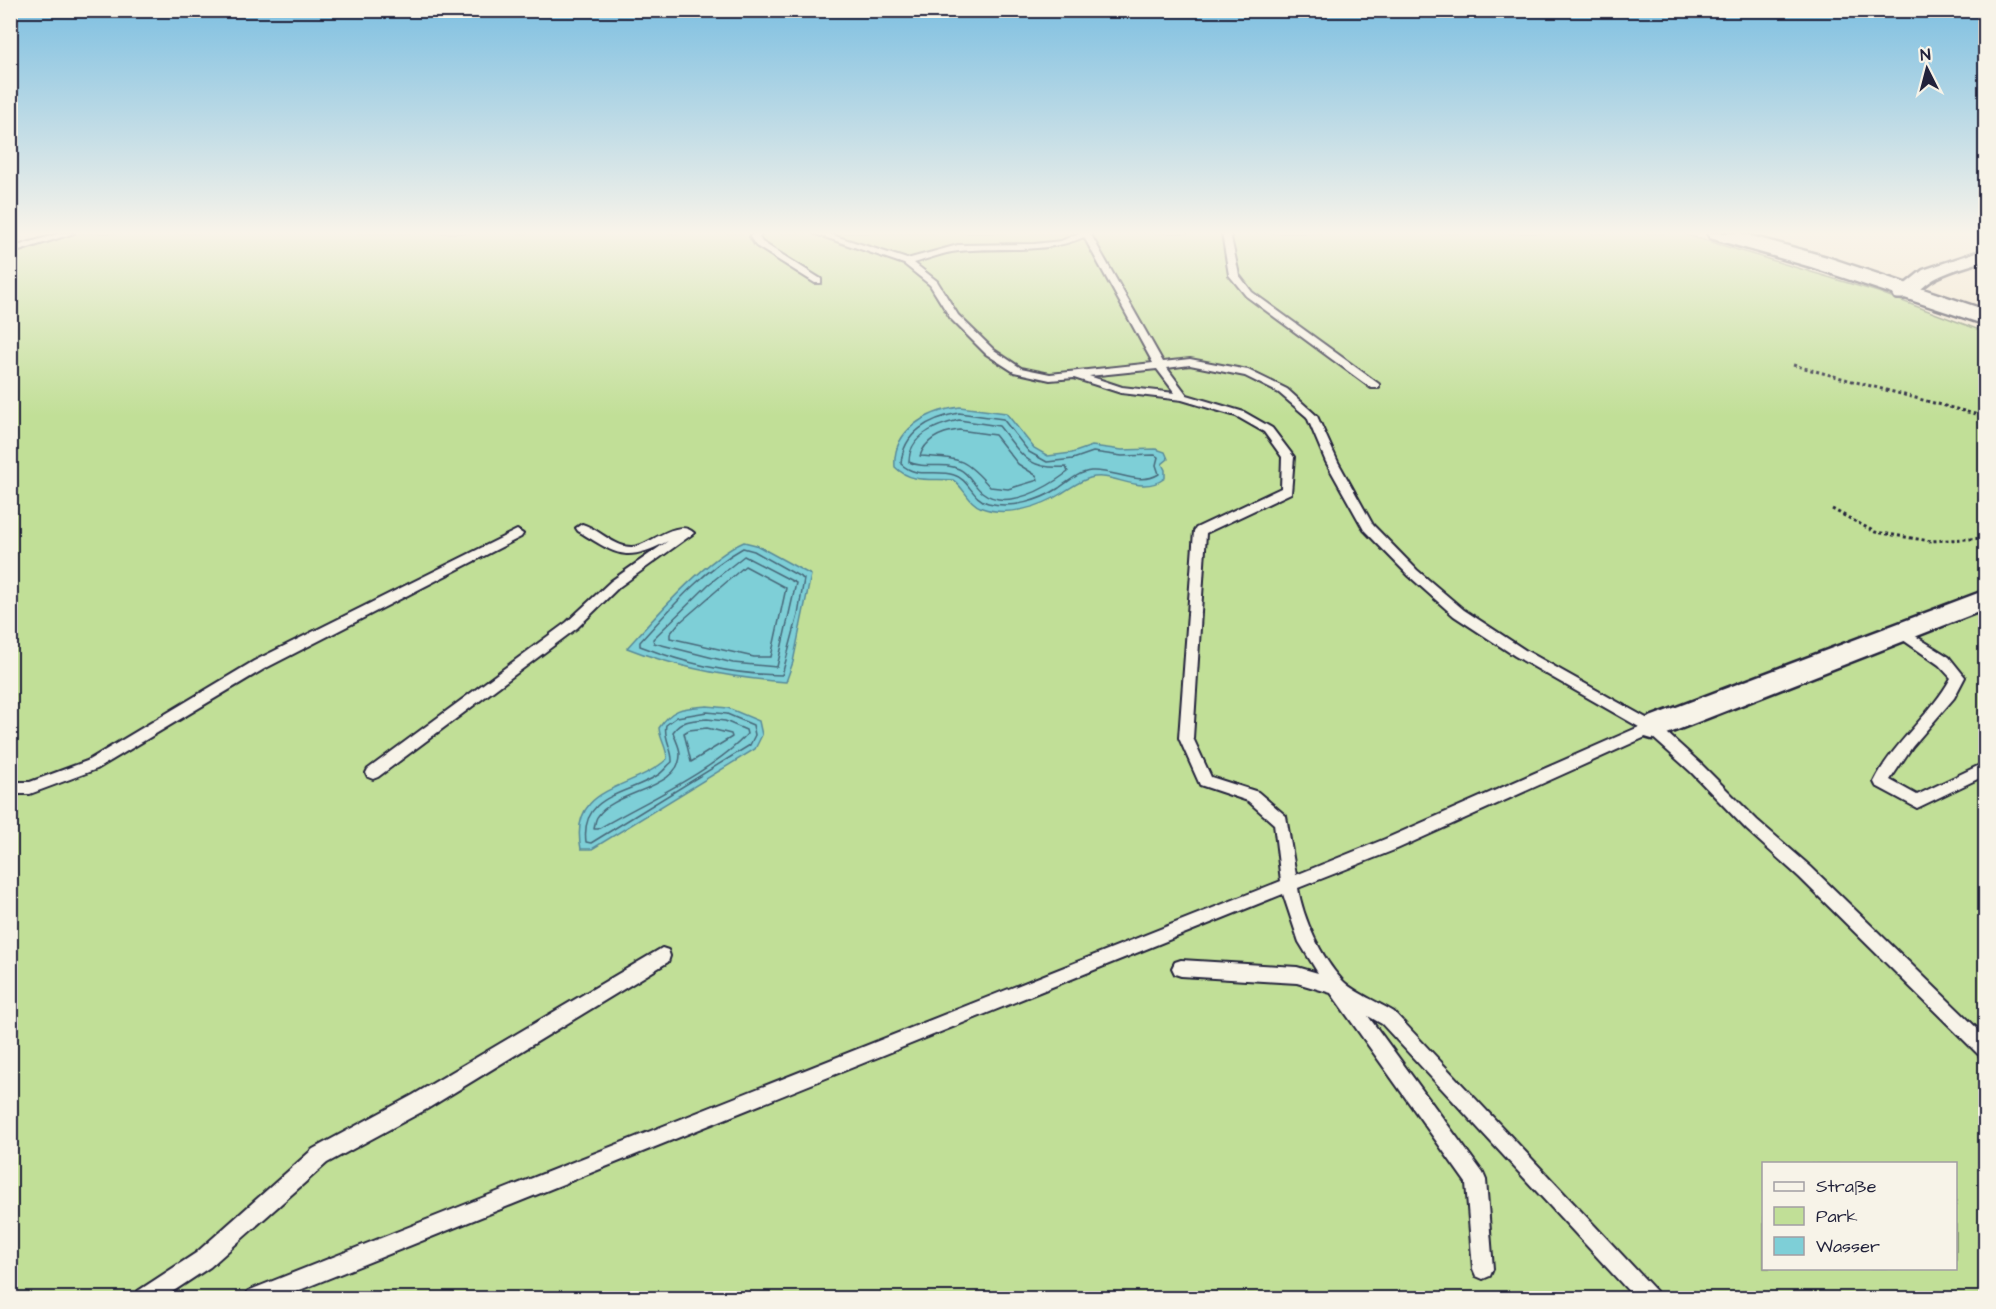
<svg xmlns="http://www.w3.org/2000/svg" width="1996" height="1309" font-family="'Architects Daughter',sans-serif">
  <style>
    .green { fill: #c1df97; stroke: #728069; stroke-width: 1.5; fill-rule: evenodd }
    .water { fill: #7ecfd7; stroke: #598a99; stroke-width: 1.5 }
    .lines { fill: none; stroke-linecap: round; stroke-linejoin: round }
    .shore { stroke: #476779; stroke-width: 1.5 }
    .service-casing { stroke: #22223b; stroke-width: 4 }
    .minor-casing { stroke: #22223b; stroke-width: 5 }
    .secondary-casing { stroke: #22223b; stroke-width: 5 }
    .path { stroke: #22223b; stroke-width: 3; stroke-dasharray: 3 3; stroke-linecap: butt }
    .service { fill: #f7f3e8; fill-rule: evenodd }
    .minor { fill: #f7f3e8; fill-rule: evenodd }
    .secondary { fill: #f7f3e8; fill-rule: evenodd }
  </style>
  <rect width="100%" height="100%" fill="#f2e7d1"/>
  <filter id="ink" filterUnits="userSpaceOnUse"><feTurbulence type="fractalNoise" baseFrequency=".0167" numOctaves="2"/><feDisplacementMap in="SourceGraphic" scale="12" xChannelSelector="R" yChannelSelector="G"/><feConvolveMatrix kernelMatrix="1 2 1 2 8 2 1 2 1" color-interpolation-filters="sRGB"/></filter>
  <g filter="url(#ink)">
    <path class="green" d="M77 233H1681L1878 292 1985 332V1298H11V253ZM1764 1164H1956V1268H1764Z"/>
    <path class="water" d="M960 407 1006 413 1034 448 1048 456 1072 453 1092 446 1122 450 1156 449 1165 452 1168 459 1162 464 1165 470V478C1140 497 1114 471 1090 478 1079 481 1071 488 1062 493 1041 507 1007 517 982 508 968 503 964 487 953 480 931 478 912 484 895 467 892 430 927 411 960 407Z
      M744 542 756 545 811 575 793 662 786 682C733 678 678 668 627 648 656 616 705 559 744 542Z
      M707 706 728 708 759 721 762 735 755 749 592 849H581C568 784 632 791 667 759 667 747 660 740 659 728 673 707 684 708 707 706Z"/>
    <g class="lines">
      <path class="shore" d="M959 413 1003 419 1029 452 1047 462 1073 459 1093 452 1122 456 1155 455 1158 457 1156 465 1159 474C1138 487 1114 469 1091 471 1079 472 1069 481 1059 488 1039 501 1012 509 988 503 972 499 969 479 954 475 935 469 917 479 901 464 903 432 930 418 959 413Z
        M959 420 999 426C1022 454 1026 470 1066 467L1068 472C1048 487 1007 512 982 492 973 485 970 474 959 469 943 461 925 470 909 462 909 435 936 425 959 420Z
        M959 430 995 435 1018 464 1037 476 1038 480 1008 489 990 487C963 456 959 459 920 456 926 438 942 432 959 430Z
        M743 548 754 551 804 579 798 615 782 675C735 675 684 663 640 646V642C671 608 702 571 743 548Z
        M744 556 796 583 777 667 733 663 654 643 653 639 709 584Z
        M745 566 786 588 771 657H754L670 638V634L678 624Z
        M707 712 727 714 753 725 755 735 750 745 591 843 586 842C580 794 627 795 658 775 663 772 667 766 672 762 673 749 663 738 666 725L677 717Z
        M707 719 725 721 746 730 747 734C714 771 642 803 598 829H594C595 825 595 819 598 816 614 791 681 789 680 754 680 747 675 739 673 732 681 720 693 720 707 719Z
        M707 728 731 734 732 737 691 762 684 733 689 730Z"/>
      <g class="service-casing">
        <path id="service" d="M61 233H74L10 254V248Z
          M753 233H762L759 237 762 242 821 279V283H815L756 246 750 237Z
          M813 233H826L907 259 958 245 1034 244 1061 241 1079 233H1090L1163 362 1190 359 1248 370 1287 389 1317 416 1338 462 1373 525 1417 570 1464 610 1525 650 1657 724 1701 764 1757 820 1811 867 1986 1037V1059L1980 1056 1799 877 1747 830 1691 772 1650 735 1397 849 1298 888C1303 919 1321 957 1342 980 1353 992 1380 1003 1394 1012L1656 1291 1659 1298H1635L1382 1024 1368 1016 1483 1173 1486 1180 1493 1269 1490 1276 1483 1279 1476 1276 1473 1269 1466 1183 1331 993 1297 983 1181 976 1175 974 1172 968 1175 962 1181 960 1297 967 1318 973 1299 942 1283 894 280 1298H245L248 1291 255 1288 1281 881 1274 824 1248 801 1200 785 1179 738 1194 531 1196 528 1281 488 1282 457 1264 432 1236 416 1182 400 1121 393 1074 378 1050 380 1014 372 986 354 951 319 930 285 904 264ZM1084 237 1153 363 1050 374 1021 368 994 350 958 315 937 281 914 263C928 259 944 252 959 251 1002 246 1043 255 1084 237ZM1190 365 1245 376 1279 393 1307 417 1326 462 1364 530 1409 576 1454 616 1515 656 1639 727 1385 839 1296 875 1286 816 1258 792 1211 777 1193 738 1206 533 1291 493 1294 457 1272 428 1244 412 1187 395 1167 368ZM1157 369 1175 393 1122 387 1089 376Z
          M1222 233H1230L1239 275 1252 292 1379 384V388H1371L1246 296 1229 275Z
          M582 524C600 529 618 552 638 546 653 542 679 518 694 533L619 587 577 628 378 777 373 779 368 777 366 773 368 769 567 622 611 581 668 541C624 564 617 554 578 531L576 528Z
          M517 530 523 534 521 537 264 669 97 769 30 794H10V782H30L87 761 254 661Z
          M1901 627 1949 657 1965 677 1954 698 1912 747 1890 780 1917 795 1986 762V775L1917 808 1876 786 1874 782C1893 743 1930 716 1951 678L1939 665 1896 635 1894 632Z
          M662 948 668 950 670 956 668 962 427 1109 327 1163 210 1267 163 1298H135L138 1291 196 1253 313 1149 413 1095Z"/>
      </g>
      <g class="minor-casing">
        <path id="minor" d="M1986 249V260C1969 266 1951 270 1936 278 1922 285 1913 302 1895 298L1893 294 1923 270Z
          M1986 590V609L1662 736 1652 739 1642 736 1638 728 1642 720Z"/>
      </g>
      <g class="secondary-casing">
        <path id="secondary" d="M1707 233H1741L1827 257 1986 310V325L1811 267 1710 238Z"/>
      </g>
      <path class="path" d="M1793 365 1986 417
        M1832 509 1875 532 1930 541 1986 538"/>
      <use href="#service" class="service"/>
      <use href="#minor" class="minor"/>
      <use href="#secondary" class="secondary"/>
    </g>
  </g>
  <linearGradient id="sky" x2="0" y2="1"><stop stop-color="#7dbfe1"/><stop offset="0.56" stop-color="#f9f4ea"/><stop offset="1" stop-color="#f9f4ea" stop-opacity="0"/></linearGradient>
  <rect width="1996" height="416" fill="url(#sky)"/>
  <rect width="1996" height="1309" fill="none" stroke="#f7f3e8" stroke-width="36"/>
  <rect x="18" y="18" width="1960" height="1273" fill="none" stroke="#22223b" stroke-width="2" filter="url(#ink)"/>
  <rect x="1762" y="1162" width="195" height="108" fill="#f7f3e8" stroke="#a29fa3" stroke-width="1.5"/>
  <rect x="1774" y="1182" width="30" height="9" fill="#f7f3e8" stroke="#a29fa3" stroke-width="1.5"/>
  <text x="1816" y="1192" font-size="18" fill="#22223b">Straße</text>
  <rect x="1774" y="1207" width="30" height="18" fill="#c1df97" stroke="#a29fa3" stroke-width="1.5"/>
  <text x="1816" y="1222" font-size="18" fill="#22223b">Park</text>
  <rect x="1774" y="1237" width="30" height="18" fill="#7ecfd7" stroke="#a29fa3" stroke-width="1.5"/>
  <text x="1816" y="1252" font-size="18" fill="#22223b">Wasser</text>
  <g transform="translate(1927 69) rotate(354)" stroke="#f7f3e8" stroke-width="4.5" paint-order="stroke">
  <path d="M0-4.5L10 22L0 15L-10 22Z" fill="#22223b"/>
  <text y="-9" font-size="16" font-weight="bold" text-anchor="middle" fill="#22223b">N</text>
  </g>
</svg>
